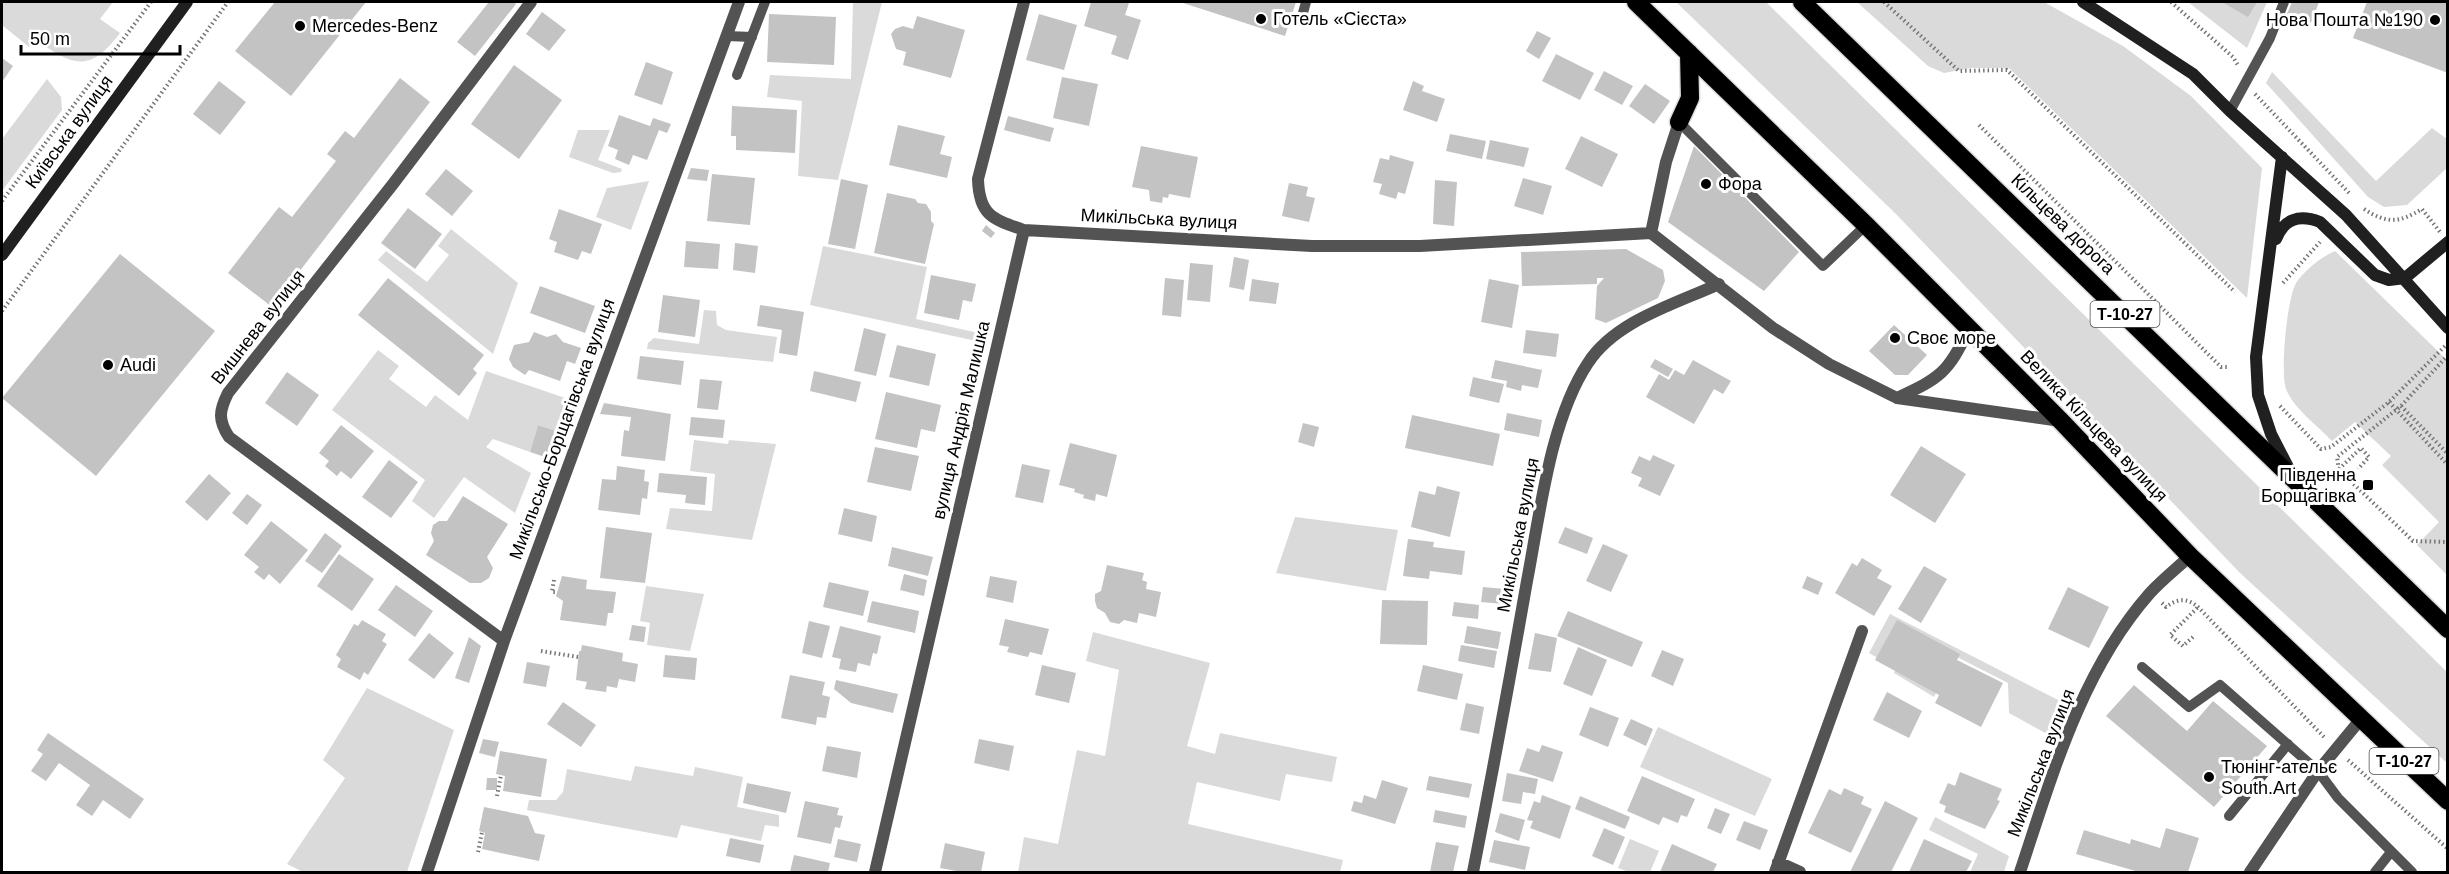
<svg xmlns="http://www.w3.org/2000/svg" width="2449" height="874" font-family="Helvetica,sans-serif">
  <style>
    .green { fill: #dadada }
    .building { fill: #c3c3c3 }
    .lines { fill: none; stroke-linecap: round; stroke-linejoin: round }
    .highway-casing { stroke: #dbdbdb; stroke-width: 21 }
    .path { stroke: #757575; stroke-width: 4; stroke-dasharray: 1.5 3; stroke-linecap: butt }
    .lane { stroke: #535353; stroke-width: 10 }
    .street { stroke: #535353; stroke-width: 12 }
    .secondary { stroke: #202020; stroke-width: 12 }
    .highway { stroke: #000; stroke-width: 18 }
    .poi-dot { fill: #000; stroke: #fff; stroke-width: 2 }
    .labels { text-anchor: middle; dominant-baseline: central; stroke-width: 6; stroke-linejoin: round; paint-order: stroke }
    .shield { fill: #fff; stroke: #4c4c4c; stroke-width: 1.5 }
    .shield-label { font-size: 16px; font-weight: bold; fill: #000 }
    .poi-label { font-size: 18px; fill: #000; stroke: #fff; text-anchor: start }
    .street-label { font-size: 18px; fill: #000; stroke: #fff }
  </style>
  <rect width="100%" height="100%" fill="#fff"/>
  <path class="green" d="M2 2H113L100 19 120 33C89 74 73 66 35 39L29 47 2 25Z
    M853 2H882L838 180 798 176 802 101 767 97 770 75 851 79Z
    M1676 2H1766L2447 672V763L2240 573 1896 214Z
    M1857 2H2044L2123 46 2191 96 2262 168 2247 298 2009 68H1971L1944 73 1928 66Z
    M2188 2H2267L2247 48Z
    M2272 72 2376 181 2432 128 2447 139V168L2407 205 2384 207 2368 197 2266 83Z
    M47 79 61 97 62 110 2 191V139Z
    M578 130H610L598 160 622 169 621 172 613 173 569 157Z
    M649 181 631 230 596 217 607 188Z
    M451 229 518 283 493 354 378 260 386 251 427 282 449 255 438 246Z
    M823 246 927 267 916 319 983 334 981 342 810 305Z
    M2335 251 2447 360V575L2417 545 2439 522 2382 465 2391 456 2355 422 2332 441C2318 426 2294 409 2286 389 2280 371 2287 299 2296 283 2305 270 2321 257 2335 251Z
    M704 310 716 311 717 325 726 330 777 337 773 362 647 349 648 343 654 338 699 344Z
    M378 350 399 366 389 379 426 407 435 395 468 420 486 371 571 400 559 432 538 425 530 452 493 439 486 447 531 473 515 513 464 477 434 518 412 501 425 480 332 410Z
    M694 440 728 444 729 440 776 444 752 540 666 529 670 508 712 511 715 474 690 471Z
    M1295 517 1398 530 1386 591 1276 573Z
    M646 586 704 594 690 651 647 645 650 623 640 621Z
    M1890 614 2064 703 2049 735 2009 713 2008 683 1955 656 1934 697 1894 673 1896 668 1869 653Z
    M1093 632 1210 663 1187 746 1215 754 1220 733 1337 757 1332 782 1286 774 1280 801 1197 782 1188 824 1343 860 1340 872H1018L1024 837 1058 844 1077 750 1105 756 1119 670 1086 661Z
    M367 688 454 730 407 872H303L287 864 345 778 323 760Z
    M1658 727 1772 779 1755 816 1640 767Z
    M635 766 693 776 695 767 743 777 737 807 779 815V827L765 825 761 841 681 825 677 838 527 810 529 800H556L563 792 567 769 631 781Z
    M1935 817 2009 856 2004 872H1970L1978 854 1929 830Z
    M1630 839 1659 851 1650 872H1629L1618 868Z"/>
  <path class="building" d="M275 2H366L291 96 235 51Z
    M489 2H513L516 4 475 56 457 42Z
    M1091 2 1129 3 1125 15 1141 20 1128 60 1111 54 1117 36 1084 26Z
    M1180 2H1296L1285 36Z
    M2222 2H2257L2248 17Z
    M2292 2H2319L2311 23 2287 14Z
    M2367 2H2448V73L2353 38Z
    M542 12 566 30 549 51 526 34Z
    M769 14 836 17 834 65 767 62Z
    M1039 14 1077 25 1064 70 1026 60Z
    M917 16 965 30 951 78 903 65 906 52 896 49 891 34 895 29 903 26 913 29Z
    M1537 31 1551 38 1539 59 1526 51Z
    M1556 54 1594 73 1580 100 1542 81Z
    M2 58 13 66 2 82Z
    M646 62 673 72 662 105 634 95Z
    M514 65 562 100 519 159 471 124Z
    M1604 71 1633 86 1622 105 1594 90Z
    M1062 77 1098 84 1089 126 1053 118Z
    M400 78 430 102 272 307 228 273 279 207 292 217 336 161 327 154 345 131 354 138Z
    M219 81 246 102 220 135 193 114Z
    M1413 81 1424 86 1422 91 1445 99 1437 122 1403 110Z
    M1645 84 1670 101 1654 124 1629 106Z
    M732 106 797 110 795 153 736 150V136H731Z
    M619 115 650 126 653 118 671 124 667 133 659 130 647 160 633 155 629 165 615 159 618 150 608 146Z
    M1008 116 1054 128 1050 142 1004 130Z
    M898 125 945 136 940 154 952 157 947 178 889 165Z
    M1450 134 1486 141 1482 159 1446 151Z
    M1581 136 1618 154 1602 187 1565 169Z
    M1490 140 1529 148 1524 167 1486 159Z
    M1141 146 1198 157 1190 198 1169 194 1168 198 1163 197 1162 203 1150 201 1149 190 1132 187Z
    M1694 146 1799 252 1764 291 1668 222Z
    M1390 155 1414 162 1405 194 1398 192 1396 199 1379 194 1382 184 1373 182 1380 158 1389 160Z
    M691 168 709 170 707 181 687 179Z
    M446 169 473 191 452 216 425 194Z
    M712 174 755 178 750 225 707 221Z
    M1523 178 1552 186 1543 215 1514 206Z
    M841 179 868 185 855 249 828 244Z
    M1435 180 1457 182 1454 226 1433 224Z
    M1289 183 1308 187 1306 196 1315 198 1309 222 1282 216Z
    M887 193 915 199 918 203 926 204 931 212V221L934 224 925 264 874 253Z
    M408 208 442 234 415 269 381 243Z
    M559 209 602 224 591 254 582 251 578 260 554 252 557 242 549 239Z
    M986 225 995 233 991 238 982 231Z
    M686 241 720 244 718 269 684 267Z
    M735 243 758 246 755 273 733 270Z
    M1626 249 1663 270 1665 281 1658 298 1606 323 1595 319 1597 286 1604 278H1597V284L1522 286 1521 252Z
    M120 254 215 331 96 476 2 398Z
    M1234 257 1249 260 1244 290 1229 287Z
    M1190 263 1213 265 1210 302 1187 300Z
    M931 275 976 284 972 302 963 300 959 320 924 313Z
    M388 278 484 355 473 369 477 373 459 396 358 315Z
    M1165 278 1184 280 1181 317 1162 315Z
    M1252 279 1279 283 1276 304 1249 301Z
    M1489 279 1519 285 1512 328 1481 322Z
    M540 286 595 306 585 333 530 313Z
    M663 295 700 300 695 337 658 332Z
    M760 305 804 312 797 356 779 353 782 330 757 326Z
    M1894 325 1927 355 1908 375H1895L1869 351Z
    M864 328 886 334 876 376 854 371Z
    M1526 330 1559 334 1556 357 1523 353Z
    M534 332 547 337 556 334 563 342 581 348 575 364 567 361 560 381 529 370 525 375 513 367 509 359 514 345 529 342Z
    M897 345 936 354 929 386 889 377Z
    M640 356 684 361 681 385 637 379Z
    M1655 359 1673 369 1668 377 1650 367Z
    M1495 360 1542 370 1538 388 1522 385 1521 391 1506 387 1507 381 1491 378Z
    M1693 360 1731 381 1723 394 1714 389 1694 424 1646 397 1659 374 1669 380 1675 370 1684 375Z
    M814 371 861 382 856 402 810 391Z
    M287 372 319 395 297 426 265 403Z
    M1473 377 1504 384 1499 403 1469 396Z
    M700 379 722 381 718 410 697 408Z
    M886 392 941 405 935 432 921 429 917 448 875 439Z
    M604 403 671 414 665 461 621 456 624 430 629 431 631 417 600 414Z
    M1507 413 1542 420 1539 437 1504 430Z
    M1412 415 1500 434 1493 466 1405 448Z
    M691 417 725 420 723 438 689 435Z
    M1303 423 1319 427 1314 447 1298 442Z
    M341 425 374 451 351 479 341 471 337 476 325 466 329 461 319 453Z
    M538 425 559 432 551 459 530 452Z
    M1070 443 1117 455 1107 497 1096 494 1095 501 1083 498 1084 495 1074 492 1075 489 1059 485Z
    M1921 446 1966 474 1935 523 1890 495Z
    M875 447 919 456 911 491 867 482Z
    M1653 455 1675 465 1660 496 1638 486 1642 478 1631 473 1639 456 1650 461Z
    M389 460 418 482 391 518 362 497Z
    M1022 464 1050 470 1043 503 1015 497Z
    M617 466 645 470 644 481 649 482 647 499 642 498 640 515 598 510 602 479 616 480Z
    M659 473 707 477 705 505 685 503 686 495 657 492Z
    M209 474 231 493 207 521 185 502Z
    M1437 486 1460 492 1450 537 1411 527 1419 491 1435 495Z
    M247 494 262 505 247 525 232 513Z
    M463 496 508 524 487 557 493 568 489 578 481 583H470L426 555 434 541 431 533 433 525 439 521H447Z
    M844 508 877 516 872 542 838 534Z
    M271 521 308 550 280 584 269 574 264 580 254 572 259 567 244 555Z
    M606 527 652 533 645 583 600 578Z
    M1565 527 1593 538 1587 554 1558 543Z
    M325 533 342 546 322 573 305 561Z
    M1408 539 1434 542 1433 547 1465 551 1462 575 1430 571 1429 579 1403 576Z
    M1603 544 1628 555 1611 592 1586 581Z
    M892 547 933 557 928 576 888 566Z
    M339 554 374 579 352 611 317 586Z
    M1862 558 1882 570 1877 578 1892 586 1874 616 1835 593 1852 563 1857 566Z
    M1107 565 1144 573 1142 580 1147 582 1146 589 1161 592 1156 617 1139 613 1137 623 1124 620 1119 624 1110 622 1105 613 1097 608 1095 601V594L1101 591Z
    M1924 566 1947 579 1921 623 1898 609Z
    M904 574 927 580 924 596 900 590Z
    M562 576 587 580 586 589 616 592 613 613H608L606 626 560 620 563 601 556 596Z
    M990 576 1017 581 1013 603 986 597Z
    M1807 576 1823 583 1818 595 1802 588Z
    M829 582 869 591 863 616 823 607Z
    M396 585 433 611 415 637 378 610Z
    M1483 587 1505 589 1504 604 1481 602Z
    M2068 587 2109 607 2089 648 2048 629Z
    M1382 600 1428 601 1427 645 1380 644Z
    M872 601 919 611 915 633 867 622Z
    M1454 602 1479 605 1478 619 1452 616Z
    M1568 611 1643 642 1632 667 1557 636Z
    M1005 619 1049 629 1042 655 1030 652 1028 657 1007 652 1009 647 999 645Z
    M362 620 386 634 382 641 387 644 368 675 364 672 360 680 337 667 341 659 336 655 354 624 358 626Z
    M1897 620 1960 654 1957 660 2003 683 1981 727 1935 703 1939 695 1875 660Z
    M809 621 830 626 822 658 802 653Z
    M632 625 646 627 644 642 629 640Z
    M840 626 881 636 877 654 873 653 870 666 858 663 856 672 839 669 841 659 832 657Z
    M1467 626 1501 632 1498 649 1464 643Z
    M429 633 454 653 434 679 408 660Z
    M1535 633 1557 638 1551 672 1528 669Z
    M469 637 481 646 469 683 455 678Z
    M582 645 623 653 622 661 638 664 635 682 619 679 617 688 607 686 606 692 585 689 587 682 576 680 579 651H581Z
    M1461 645 1497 651 1494 668 1458 661Z
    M1578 647 1607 660 1592 696 1563 684Z
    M1662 650 1684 659 1673 686 1651 676Z
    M665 655 697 658 695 680 663 677Z
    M527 662 550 666 546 687 523 683Z
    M1042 665 1076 673 1069 703 1035 695Z
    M1423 665 1463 674 1457 700 1417 691Z
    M790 675 825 682 822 695 830 697 826 718 817 717 816 725 781 718Z
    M836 680 898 694 893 713 851 703 834 689Z
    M2134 685 2187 731 2213 701 2267 746 2214 807 2106 716Z
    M1887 692 1922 711 1909 738 1873 720Z
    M563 702 596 725 581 747 547 724Z
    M1466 703 1484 707 1479 734 1460 730Z
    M1590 707 1619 718 1608 747 1579 735Z
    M1631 719 1653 729 1646 746 1623 735Z
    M48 733 144 799 130 819 103 800 92 816 76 805 90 785 59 763 46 781 31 771 43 754 37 750Z
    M483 739 499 742 495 757 479 753Z
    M979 739 1014 746 1009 771 974 763Z
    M1542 745 1563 752 1553 782 1519 771 1527 748 1539 752Z
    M827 746 861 752 857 778 822 771Z
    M500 751 547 759 541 797 503 791 505 776 496 774Z
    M1960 772 2002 789 1997 800 2000 801 1985 829 1944 812 1946 806 1939 803 1948 783 1955 786Z
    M1507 773 1538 779 1535 794 1523 792 1521 804 1502 801Z
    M1429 776 1472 784 1469 798 1426 790Z
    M1642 776 1695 799 1687 817 1681 815 1678 823 1663 817 1659 825 1627 811Z
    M487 778H497V790H486Z
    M1382 780 1408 788 1395 824 1351 811 1354 801 1362 803 1364 795 1376 799Z
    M747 783 791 792 786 813 743 803Z
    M1844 788 1864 797 1861 804 1872 809 1851 853 1808 833 1829 789 1841 795Z
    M1542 795 1571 806 1560 839 1530 828 1533 821 1527 820 1534 801 1540 803Z
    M1580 796 1630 817 1625 829 1575 809Z
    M805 801 839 808 837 815 843 816 840 828 835 827 831 844 797 837Z
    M1885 801 1918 818 1891 872H1850Z
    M484 807 528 816 535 833 545 835 539 861 482 849 485 833 479 831Z
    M1715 808 1730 814 1721 834 1707 828Z
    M1435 810 1467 816 1465 828 1433 822Z
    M1500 813 1525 820 1519 841 1495 832Z
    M1744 821 1768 830 1760 850 1736 840Z
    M1604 828 1625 837 1613 865 1592 856Z
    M2166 828 2199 838 2188 872H2139L2076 854 2084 830 2130 844 2131 839 2160 848Z
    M730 838 764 845 760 863 726 856Z
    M838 839 861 844 857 862 834 857Z
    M1924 839 1972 861 1966 872H1909Z
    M1494 840 1530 847 1525 870 1489 862Z
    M1436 842 1459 846 1453 872H1430Z
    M945 843 985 852 981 872H962L940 868Z
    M1672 844 1717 864 1713 872H1660Z
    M794 855 830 863 828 872H790Z"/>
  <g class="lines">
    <g class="highway-casing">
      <path id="highway" d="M1636 2 1866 225 2061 421 2190 556 2448 801
        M1802 2 2448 629
        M1679 122 1690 98 1689 53"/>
    </g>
    <path class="path" d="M1884 2 1959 71 2007 70 2235 292
      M2171 2 2233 57 2239 67
      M2255 94 2349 193
      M1979 125 2221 367H2229
      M2 201 151 2
      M2364 209C2387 224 2399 223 2422 209L2440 232
      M2283 283 2320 242
      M2 311 228 2
      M2448 355 2401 406 2337 457 2339 470 2413 541 2448 542
      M2389 402 2448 465
      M2280 406 2321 449 2331 447 2389 402 2448 343
      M2401 406 2448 454
      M2339 469 2361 448 2369 457 2358 469
      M554 580 552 592H557
      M2162 603 2166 607C2178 598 2187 598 2198 607L2325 738
      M2193 637 2183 646 2170 635 2198 607
      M541 651 578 657
      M2348 760 2448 849
      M497 796 501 775
      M478 852 482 832"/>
    <path class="lane" d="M1301 20 1306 2
      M727 36 752 37
      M737 75 765 2
      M2230 111 2270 38 2284 2
      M1679 122 1823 266 1866 225
      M2142 667 2189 707 2220 685 2318 771 2338 798 2412 872
      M2229 816 2288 744
      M2375 872 2391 852"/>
    <path class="street" d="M1024 2 978 179C979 215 992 219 1024 230L1312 246H1420L1651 233 1773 328 1829 364 1897 398 2061 421
      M1651 233 1666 162 1679 122
      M1897 398C1940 378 1948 373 1969 329
      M504 641 229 437C218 420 219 411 228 393L393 184 531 2
      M1778 862 1800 872
      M427 872 504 641 739 2
      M875 872 1024 230
      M1473 872C1492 775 1510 678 1527 581 1540 514 1550 420 1588 363 1615 321 1675 304 1719 284
      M1775 872 1862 631
      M2020 872C2052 776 2081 671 2150 593 2162 580 2177 568 2190 556
      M2250 872 2318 771 2360 720"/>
    <path class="secondary" d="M2083 2 2193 74 2230 111 2346 215 2448 328
      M2282 157 2256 357 2258 395 2271 434 2288 467
      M2276 239C2284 219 2299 214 2320 222L2375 275 2389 280 2405 278
      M2 255 187 2
      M2405 278 2448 242"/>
    <use href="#highway" class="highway"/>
  </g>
  <g class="poi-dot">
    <circle cx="1261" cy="19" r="6"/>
    <circle cx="2435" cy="20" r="6"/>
    <circle cx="300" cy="26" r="6"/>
    <circle cx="1706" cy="184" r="6"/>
    <circle cx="1895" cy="338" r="6"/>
    <circle cx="108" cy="365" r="6"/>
    <rect x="2362" y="479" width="12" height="12" rx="3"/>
    <circle cx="2209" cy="777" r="6"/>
  </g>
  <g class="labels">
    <g class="shield">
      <rect x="2090.5" y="301" width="69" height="26" rx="4.5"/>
      <rect x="2369.5" y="748" width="69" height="26" rx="4.5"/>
    </g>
    <g class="shield-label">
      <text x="2125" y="314">Т-10-27</text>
      <text x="2404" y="761">Т-10-27</text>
    </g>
    <g class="poi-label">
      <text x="1273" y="19">Готель «Сієста»</text>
      <text x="2423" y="20" text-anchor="end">Нова Пошта №190</text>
      <text x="312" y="26">Mercedes-Benz</text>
      <text x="1718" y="184">Фора</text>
      <text x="1907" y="338">Своє море</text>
      <text x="120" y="365">Audi</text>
      <text x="2356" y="475" text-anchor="end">Південна<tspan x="2356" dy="21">Борщагівка</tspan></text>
      <text x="2221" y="767">Тюнінг-ательє<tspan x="2221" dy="21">South.Art</tspan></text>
    </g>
    <g class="street-label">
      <text transform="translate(69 132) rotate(-54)">Київська вулиця</text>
      <text transform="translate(1159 219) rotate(3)">Микільська вулиця</text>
      <text transform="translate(2063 224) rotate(44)">Кільцева дорога</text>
      <text transform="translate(258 327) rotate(-52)">Вишнева вулиця</text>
      <text transform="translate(961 420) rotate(-77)">вулиця Андрія Малишка</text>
      <text transform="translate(2094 426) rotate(46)">Велика Кільцева вулиця</text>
      <text transform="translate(562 429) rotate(-70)">Микільсько-Борщагівська вулиця</text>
      <text transform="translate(1518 535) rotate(-79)">Микільська вулиця</text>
      <text transform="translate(2041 763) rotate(-69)">Микільська вулиця</text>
    </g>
  </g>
  <rect width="2449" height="874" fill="none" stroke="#000000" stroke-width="6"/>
  <path d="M21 45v9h159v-9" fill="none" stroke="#000000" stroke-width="3"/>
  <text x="30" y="45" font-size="18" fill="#000000" stroke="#ffffff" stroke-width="4.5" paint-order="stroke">50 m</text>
</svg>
